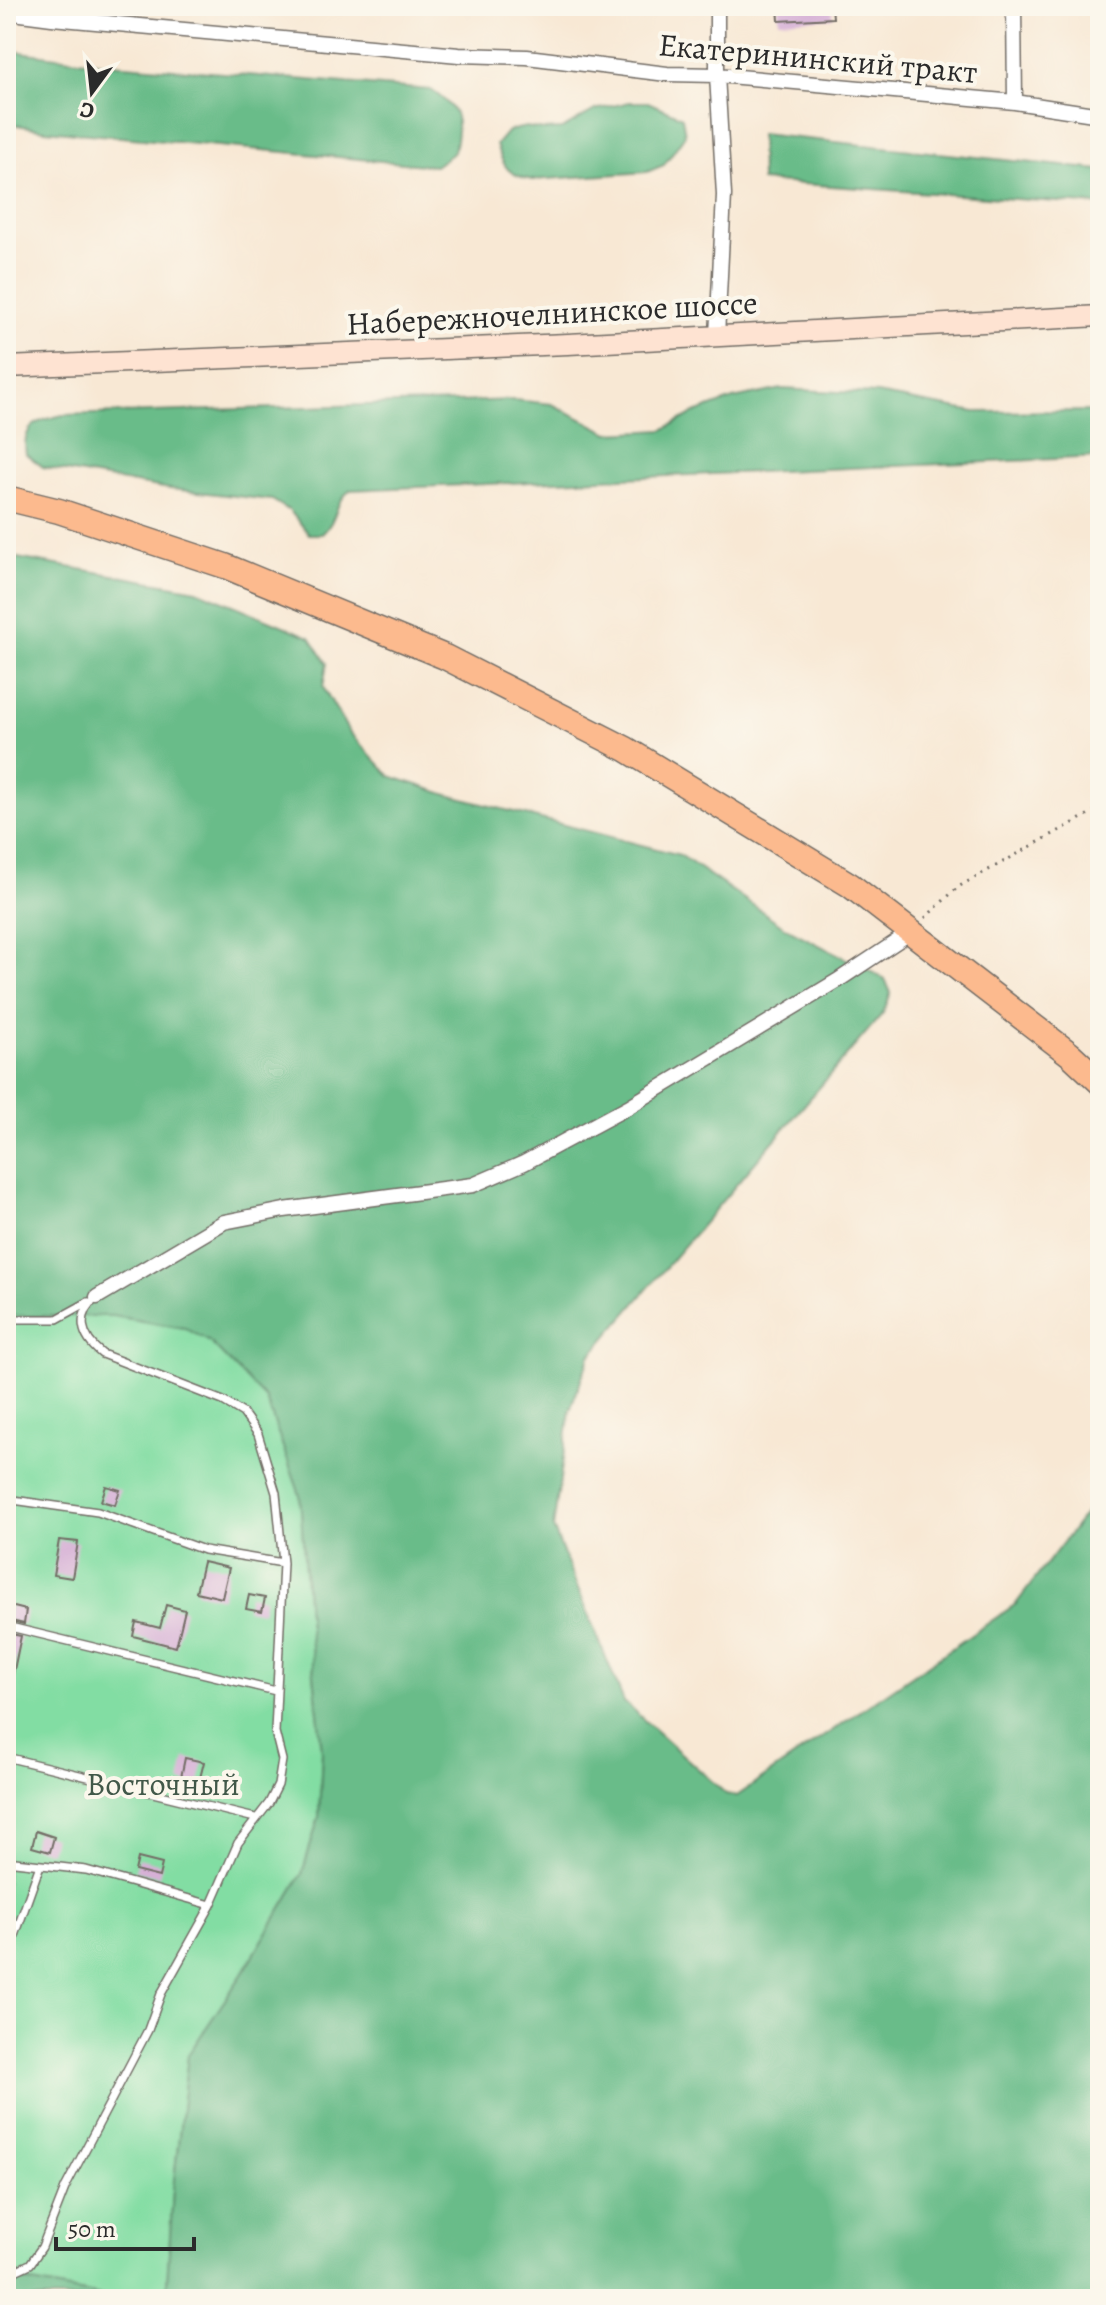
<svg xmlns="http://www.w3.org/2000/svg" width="1106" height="2305" viewBox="0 0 1106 2305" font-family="Alegreya,serif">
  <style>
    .green { fill: #82dda3; stroke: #568467; stroke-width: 2 }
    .forest { fill: #69bc89; stroke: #4a745a; stroke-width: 2 }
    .building { fill: #d6b0d6 }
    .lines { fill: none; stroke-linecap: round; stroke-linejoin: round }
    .service-casing { stroke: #736d66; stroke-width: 10 }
    .minor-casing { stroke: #736d66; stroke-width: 17 }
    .secondary-casing { stroke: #736d66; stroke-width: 23 }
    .primary-casing { stroke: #736d66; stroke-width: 27 }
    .path { stroke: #736d66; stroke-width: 3; stroke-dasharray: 2 6; stroke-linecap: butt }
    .service { stroke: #fff; stroke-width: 7 }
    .minor { stroke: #fff; stroke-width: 14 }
    .secondary { stroke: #fee3d2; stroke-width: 20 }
    .primary { stroke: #fcba8e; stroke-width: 24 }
    .labels { text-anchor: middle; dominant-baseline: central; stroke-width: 8; stroke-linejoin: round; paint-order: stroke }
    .street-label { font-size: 32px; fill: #2b2b2b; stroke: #fbf7ec }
    .park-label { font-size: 32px; fill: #415849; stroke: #fbf7ec }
  </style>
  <rect width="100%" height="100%" fill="#fbf7ec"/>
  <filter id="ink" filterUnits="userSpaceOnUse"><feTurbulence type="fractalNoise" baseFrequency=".0125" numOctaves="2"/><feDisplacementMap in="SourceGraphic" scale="16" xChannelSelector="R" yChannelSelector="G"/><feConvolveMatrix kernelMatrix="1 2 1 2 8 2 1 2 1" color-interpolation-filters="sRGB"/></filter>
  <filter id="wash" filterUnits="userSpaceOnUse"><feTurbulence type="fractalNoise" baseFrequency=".006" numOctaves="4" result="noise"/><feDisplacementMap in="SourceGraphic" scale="32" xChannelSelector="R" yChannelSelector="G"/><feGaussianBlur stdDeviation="1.8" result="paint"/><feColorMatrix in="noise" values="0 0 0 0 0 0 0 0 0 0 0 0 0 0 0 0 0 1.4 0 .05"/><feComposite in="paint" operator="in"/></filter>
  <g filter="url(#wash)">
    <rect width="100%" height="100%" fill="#f8e8d4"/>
    <path class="green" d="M6,1316H113L185,1328L210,1342L266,1399L300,1495L308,1617L322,1751L319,1817L302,1874L245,1970L188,2055L173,2190L166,2299H116L6,2278Z"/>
    <path class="forest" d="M6,50L100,63L431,90C460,110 460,118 454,152L435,166L45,130L6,123Z
      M630,102H648L682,117L685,135L664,165L647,172L532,180C508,175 504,168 496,145L508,131L526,127L544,130L562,129L595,110Z
      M760,134L1100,170V205L761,181Z
      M782,389L877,394L975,412L1100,411V457L350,490C333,505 338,519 322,534H309L290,511L272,500L170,489L43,467L26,454C21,425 39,420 63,415L514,400L552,404L609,433L663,430L692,414L733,399Z
      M6,556L197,590L310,637L327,663L323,687L349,732L390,776L448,795L680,855L786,928L885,979L891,993L883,1013L590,1356L570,1410L553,1528L624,1702L726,1794L737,1796L1016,1604L1090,1507L1100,1502V2299H166L173,2190L188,2055L245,1970L302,1874L319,1817L322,1751L308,1617L300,1495L266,1399L210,1342L185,1328L113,1316H6Z
      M6,2278L116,2299H6Z"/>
    <g id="blocks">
      <path class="building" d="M778,6H832L833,18L779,21Z
        M106,1486L120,1490L115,1505L101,1501Z
        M59,1540L78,1542L72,1578L53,1575Z
        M203,1562L229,1568L222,1598L196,1592Z
        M249,1595L265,1598L262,1612L246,1609Z
        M166,1605L185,1610L176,1647L133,1636L136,1622L160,1628Z
        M10,1606L26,1610L24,1624L7,1620Z
        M6,1633L21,1636L13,1675L6,1674Z
        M185,1758L204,1762L198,1786L180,1782Z
        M36,1831L54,1837L50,1852L32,1847Z
        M138,1858L162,1864L159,1877L135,1871Z"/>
    </g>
  </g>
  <g filter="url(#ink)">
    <use href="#blocks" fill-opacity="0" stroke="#736d66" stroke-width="2"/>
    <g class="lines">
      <g class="service-casing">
        <path id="service" d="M6,1319H57L88,1302
          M6,1499L98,1512L204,1550L283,1563
          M6,1626L276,1691
          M6,1757L255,1818
          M6,1861L86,1870L211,1905
          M6,1961L40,1865
          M6,2270L13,2272L30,2264L42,2247L65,2188L148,2030L161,1994L211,1905L238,1843L269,1803L278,1785L282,1760L275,1732L283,1563L276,1493L258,1434L243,1413L223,1401L102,1354C81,1337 75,1316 97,1297"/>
      </g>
      <g class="minor-casing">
        <path id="minor" d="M717,6V75L724,195L717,336
          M1014,6L1015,102
          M6,12L52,18L459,55L527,57L667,74L717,75L1015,102L1100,115
          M97,1297L224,1222L284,1210L473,1185L524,1163L628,1107L837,981L911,932"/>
      </g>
      <g class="secondary-casing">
        <path id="secondary" d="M6,367L568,344L1100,316"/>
      </g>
      <g class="primary-casing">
        <path id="primary" d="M6,498L59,511L225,566L445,657L626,749L850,885L1071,1055L1100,1082"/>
      </g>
      <path class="path" d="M925,918L958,887L1100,808"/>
      <use href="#service" class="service"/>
      <use href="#minor" class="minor"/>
      <use href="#secondary" class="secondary"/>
      <use href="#primary" class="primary"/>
    </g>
  </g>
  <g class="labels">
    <g class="street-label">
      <text transform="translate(818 58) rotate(5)">Екатерининский тракт</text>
      <text transform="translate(552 313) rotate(-3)">Набережночелнинское шоссе</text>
    </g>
    <g class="park-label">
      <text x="163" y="1784">Восточный</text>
    </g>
  </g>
  <rect width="1106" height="2305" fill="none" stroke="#fbf7ec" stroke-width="32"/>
  <g transform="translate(92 92) rotate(195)" stroke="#fbf7ec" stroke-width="6" paint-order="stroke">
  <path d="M0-6L14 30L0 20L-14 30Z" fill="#2b2b2b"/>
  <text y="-12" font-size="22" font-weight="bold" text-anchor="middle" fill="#2b2b2b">С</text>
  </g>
  <path d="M56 2237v12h138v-12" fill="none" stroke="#2b2b2b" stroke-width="4"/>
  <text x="68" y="2237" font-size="24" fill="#2b2b2b" stroke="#fbf7ec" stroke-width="6" paint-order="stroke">50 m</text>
</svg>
